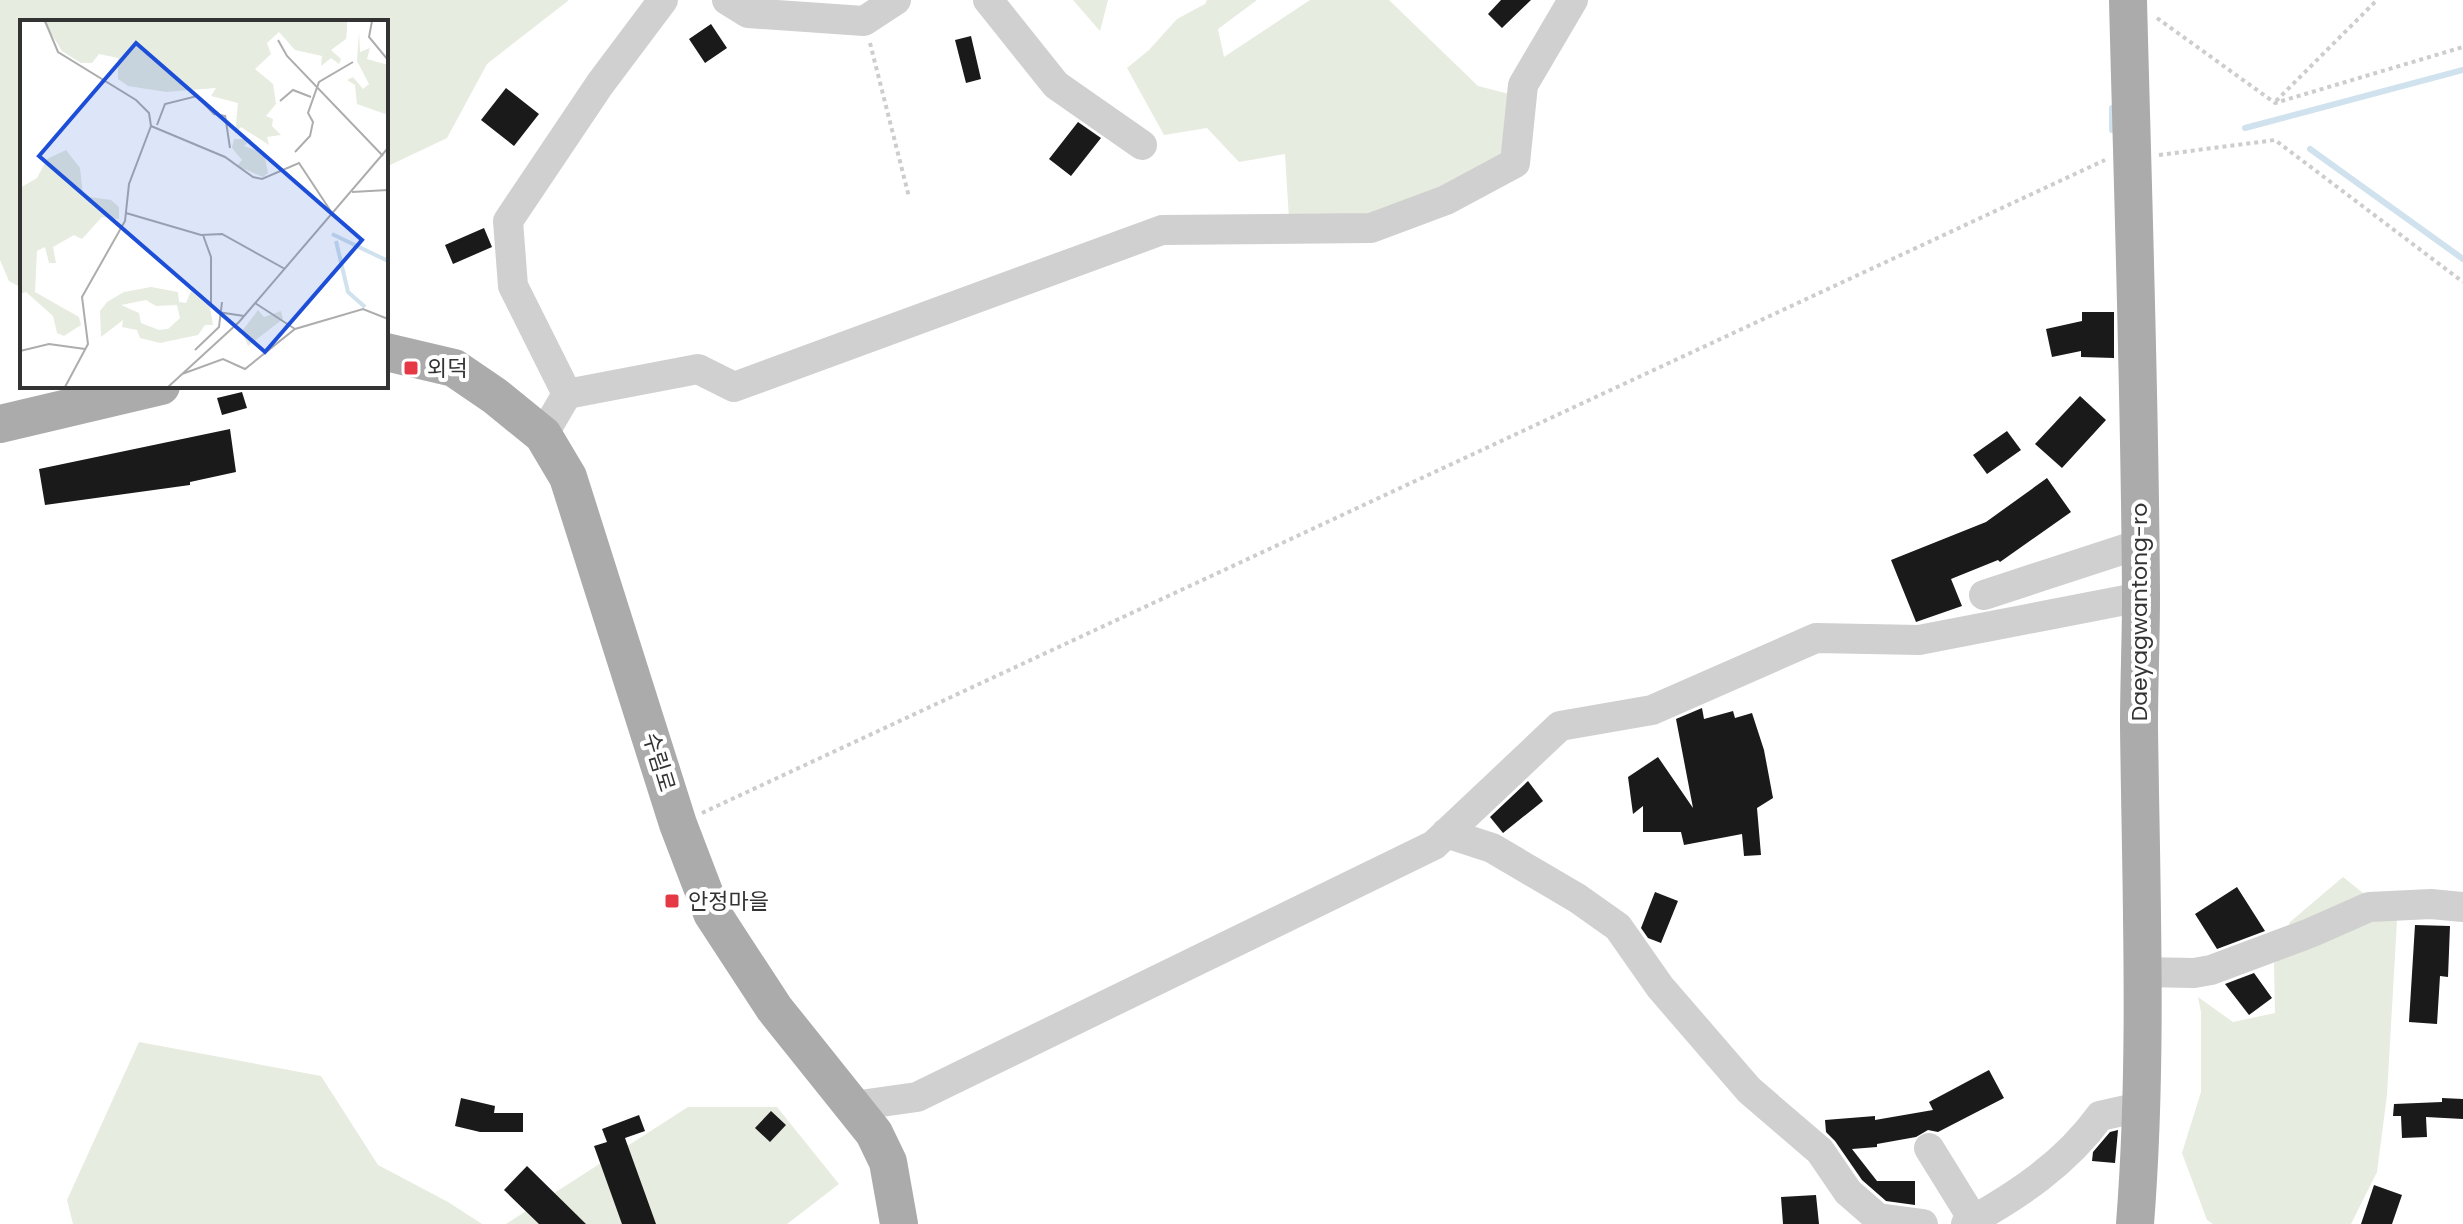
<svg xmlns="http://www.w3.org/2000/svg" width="2463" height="1224" viewBox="0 0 2463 1224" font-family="Poppins,'Noto Sans KR',sans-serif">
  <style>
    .green { fill: #e6ecdf }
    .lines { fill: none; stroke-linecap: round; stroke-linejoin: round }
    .stream { stroke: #cfe2ee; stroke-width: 6 }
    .building { fill: #1a1a1a }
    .path { stroke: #cdcdcd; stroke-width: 4; stroke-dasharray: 4 4; stroke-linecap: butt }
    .minor { stroke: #d0d0d0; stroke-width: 30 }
    .major { stroke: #ababab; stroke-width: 38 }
    .poi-dot { fill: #e63946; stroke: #fff; stroke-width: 3 }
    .labels { text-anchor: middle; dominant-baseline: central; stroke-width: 8; stroke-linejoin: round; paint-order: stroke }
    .poi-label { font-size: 22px; fill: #333; stroke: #fff; text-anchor: start }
    .street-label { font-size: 22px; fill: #333; stroke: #fff }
    .inset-river { fill: none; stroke: #cfe2ee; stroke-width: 4 }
    .inset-road { fill: none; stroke: #adadad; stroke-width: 2 }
    .view { fill: #1d4ed8; fill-opacity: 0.15; stroke: #1d4ed8; stroke-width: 4 }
    .inset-edge { fill: none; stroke: #333; stroke-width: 4 }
  </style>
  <rect width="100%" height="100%" fill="#fff"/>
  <path class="green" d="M0,0H569L487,64L447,138L386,167V22H22V288L9,281L0,260Z
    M1073,0H1108L1100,31Z
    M1207,0H1257L1218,29L1224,57L1310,0H1389L1478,86L1513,95L1506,146L1498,164L1376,217L1289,219L1285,154L1239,162L1207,128L1164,135L1127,68L1149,50L1177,19L1205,4Z
    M2343,877L2397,920L2387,1095L2377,1172L2351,1224H2213L2207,1220L2182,1153L2201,1092V1012L2198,997L2233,1022L2275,1013L2274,964L2290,922Z
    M139,1042L321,1076L378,1165L448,1202L482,1224H73L67,1200Z
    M688,1107H777L839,1184L787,1224H506Z"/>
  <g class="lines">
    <path class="stream" d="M2245,128L2463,70
      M2112,130V108
      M2310,149L2463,259"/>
  </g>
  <path class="building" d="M1501,0H1531L1502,28L1488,14Z
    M711,24L727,48L705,63L689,39Z
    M971,36L981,79L966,83L955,40Z
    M506,88L539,114L514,146L481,120Z
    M1078,122L1101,138L1071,176L1049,159Z
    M484,228L492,247L453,264L445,245Z
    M2082,312H2114V358L2081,357V351L2052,357L2046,329L2082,321Z
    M242,392L247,408L222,415L217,398Z
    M2080,396L2106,420L2062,468L2035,444Z
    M230,429L236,472L190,482V485L45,505L39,469Z
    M2007,431L2021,450L1987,474L1973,455Z
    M2047,478L2071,512L2000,562L1998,560L1951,579L1962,606L1916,622L1891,560L1986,522Z
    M1702,708L1704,719L1733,711L1735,718L1752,713L1764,750L1773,798L1757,808L1761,855L1744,856L1742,834L1684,845L1681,832H1643V806L1633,814L1628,777L1658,757L1693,808L1676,719Z
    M1528,781L1543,801L1503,833L1490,817Z
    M2237,887L2265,931L2217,949L2195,914Z
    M1655,892L1678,901L1661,943L1648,938L1641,928Z
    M2415,925L2450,926L2448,977L2440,976L2437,1024L2409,1022Z
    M2254,973L2272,998L2249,1015L2225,984Z
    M1989,1070L2004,1098L1938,1132L1928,1130L1916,1137L1877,1144V1147L1852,1149L1877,1181H1915V1205L1886,1201L1862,1180L1835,1141L1826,1132L1825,1120L1875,1116V1120L1933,1110L1929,1102Z
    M461,1098L495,1106L494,1113H523V1132H480L455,1126Z
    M2442,1098L2463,1099V1119L2426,1117L2427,1137L2402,1138L2401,1116H2393L2394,1104L2442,1102Z
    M771,1111L786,1125L770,1142L755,1128Z
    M639,1115L645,1131L625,1138L656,1224H622L594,1146L607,1142L602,1129Z
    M2118,1130L2115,1163L2092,1161L2093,1152L2110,1132Z
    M527,1166L586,1224H539L504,1190Z
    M2374,1185L2402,1195L2392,1224H2361Z
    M1816,1195L1819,1224H1783L1781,1197Z"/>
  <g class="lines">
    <path class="path" d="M2157,18L2275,103L2463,47
      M870,43L909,197
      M2276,101L2377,0
      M2159,155L2275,140L2463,282
      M702,813L2105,160"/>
    <path class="minor" d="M727,0L748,13L864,21L896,0
      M988,0L1056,85L1142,145
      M567,394L513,286L508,221L600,84L663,0
      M543,435L567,394L698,369L734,387L1162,230L1371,228L1446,200L1515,163L1523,85L1573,0
      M1984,595L2140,544
      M1446,833L1492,848L1577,898L1618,927L1660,987L1749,1090L1820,1151L1848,1192L1878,1218L1923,1224
      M2142,972L2194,973L2211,970L2310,933L2369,907L2431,904L2463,907
      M853,1106L917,1097L1434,845L1560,726L1652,710L1816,638L1919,640L2141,597
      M1929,1148L1976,1224
      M1966,1224C2018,1195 2065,1164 2100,1116L2140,1107"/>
    <path class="major" d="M2128,0C2133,199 2140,398 2141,597C2141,640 2139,683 2139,726C2141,891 2148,1059 2135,1224
      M386,352L454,368L495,396L543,435L568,477L678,824L712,913L774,1008L874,1133L888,1162L899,1224
      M0,424L161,386"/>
  </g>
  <g class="poi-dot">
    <rect x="403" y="360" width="16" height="16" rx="4"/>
    <rect x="664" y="893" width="16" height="16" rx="4"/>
  </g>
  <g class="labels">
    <g class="poi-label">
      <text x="427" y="368">외덕</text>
      <text x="688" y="901">안정마을</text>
    </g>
    <g class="street-label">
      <text transform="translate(2139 612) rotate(-90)">Daeyagwantong-ro</text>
      <text transform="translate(659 762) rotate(73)">수림로</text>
    </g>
  </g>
  <g transform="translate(20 20)">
    <rect width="368" height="368" fill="#fff"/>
    <path d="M23,1H327V9L326,19L311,30L321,39L319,44L311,38L301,46L302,36L275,30L259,12L247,23L251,34L235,49L253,64L256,84L246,96L253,99L252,106L261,115L247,117L249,125L221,107L215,114L218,83L191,76L196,68L146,72L108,66L98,59V38L79,34L72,43H61L42,31ZM339,12L340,32L350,28L347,39L368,45V95L337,84L335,65L327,60L333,57L343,69L349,64L337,41ZM214,119H232L224,126L244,133L248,153L243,157L217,146L222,140L212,128ZM46,130L60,148L63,176L91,180L99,187V199L82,197L62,219L54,215L33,227L36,243H29L25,227L17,231L15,272L59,297L61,305L44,316L37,313L33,296L6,272L0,274V168L17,158L27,139ZM131,267L158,272L159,282L166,283L171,271L190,287L193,305H185L178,315L140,323L120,318L117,310L102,307L103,300L81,317L80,291L87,282L104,272ZM126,280L136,286L157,285L160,298L148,309L139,310L121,303L119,293L101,285ZM238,290L244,297L261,291L263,299L228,326L222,311Z" fill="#e6ecdf" fill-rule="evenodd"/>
    <path class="inset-river" d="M312,214L368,241M316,221L328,272L345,287"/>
    <path class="inset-road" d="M25,1L38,32L116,80L129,93L131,106L109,164L105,201L62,277L68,324L45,367M352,1L349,17L368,40M258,20L267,36L363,136M260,81L273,70L291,77M205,95L210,128M137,105L145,84L177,76L194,94L205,96M131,106L205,137L233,157L242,159L279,143L312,193M275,132L290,116L293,102L288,93L299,62L333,42M332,172L368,170M106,193L181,215L202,214L265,249M183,215L191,237V285L198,292L224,296M235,283L275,309M175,330L199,307L202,282M0,331L29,324L65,329M162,354L203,339L225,349L275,309L343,289L368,299M148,367L219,302L368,128"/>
    <path class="view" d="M116,23L342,220L245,332L19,136Z"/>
    <rect width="368" height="368" class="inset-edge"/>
  </g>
</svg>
